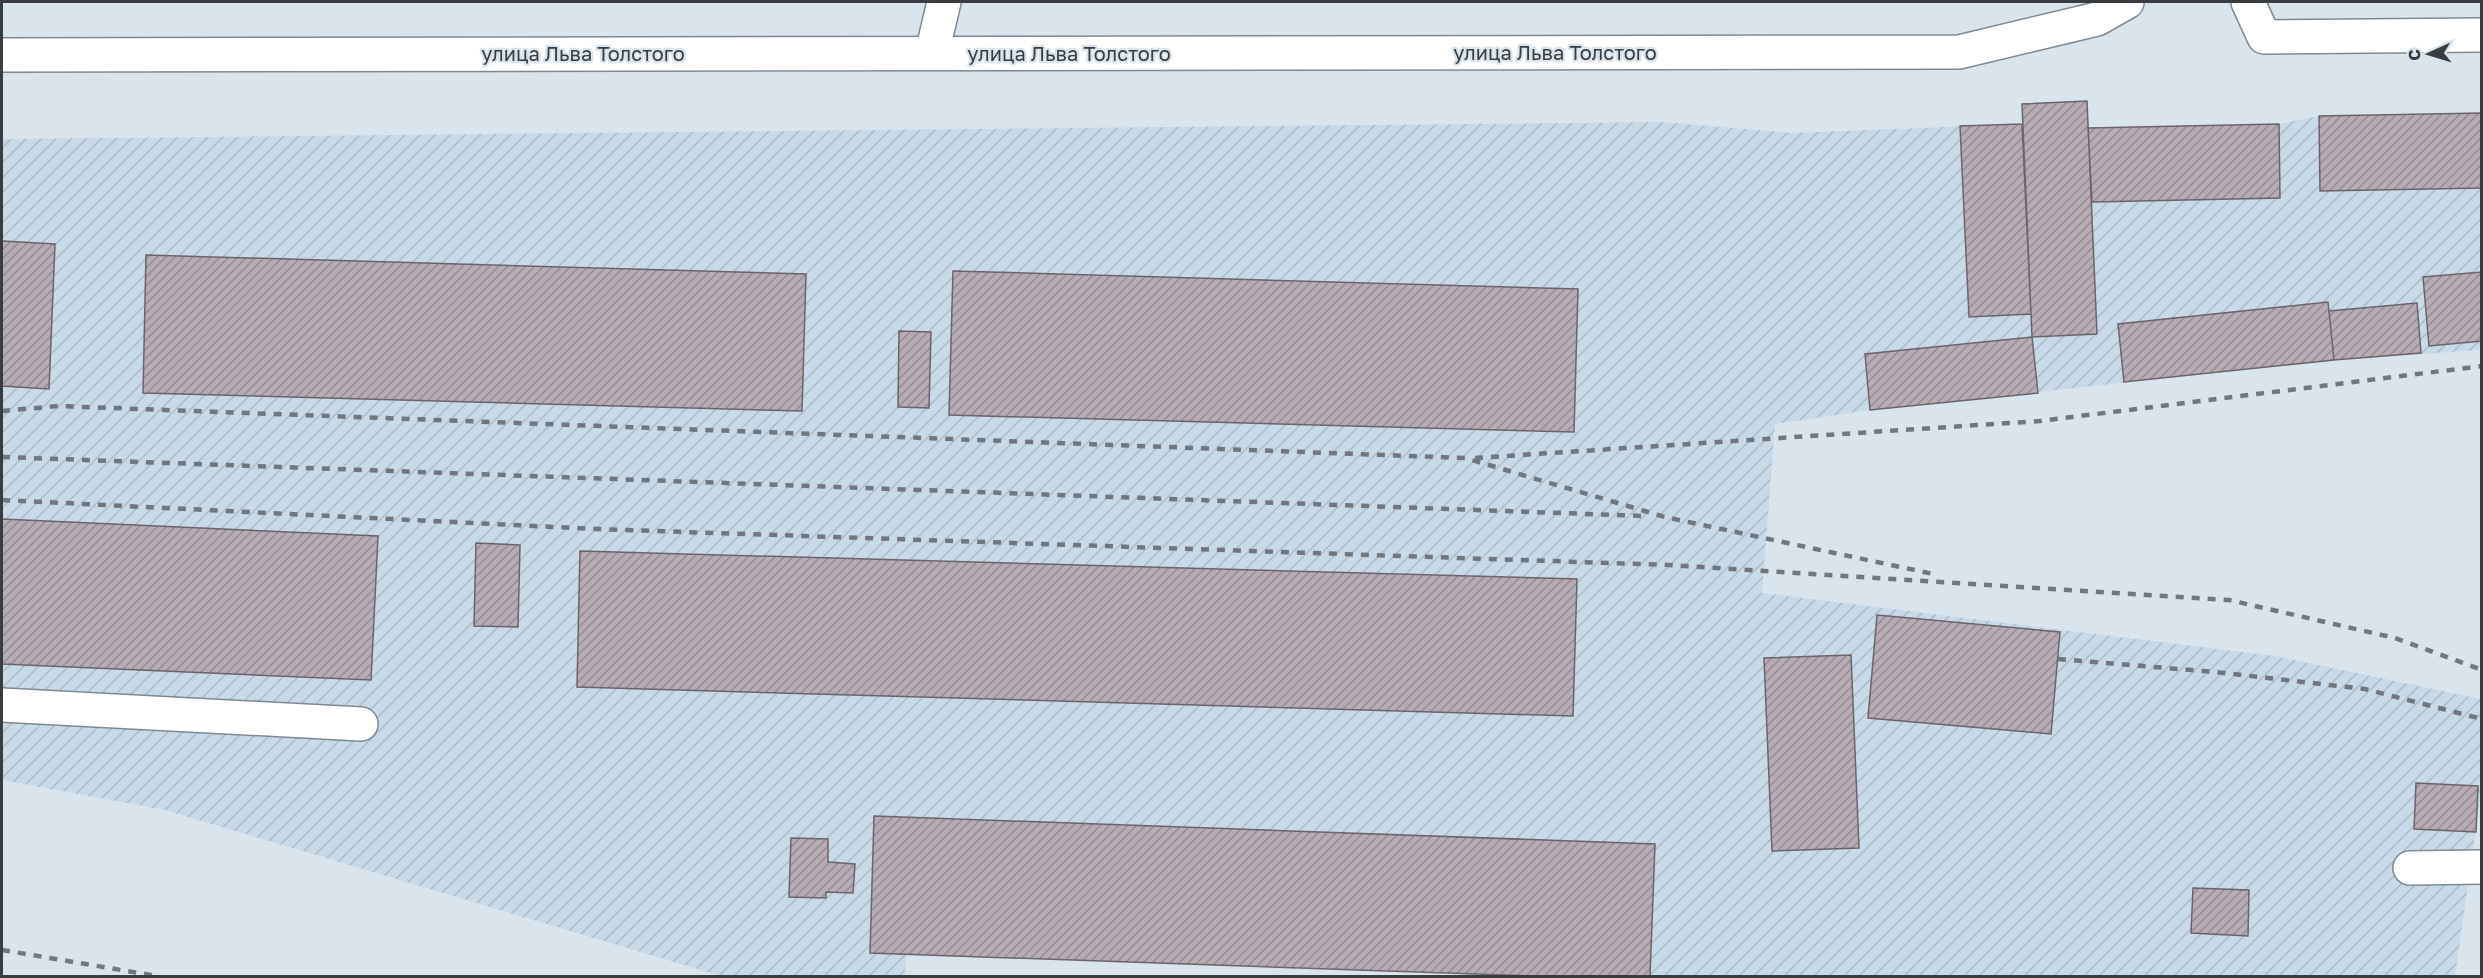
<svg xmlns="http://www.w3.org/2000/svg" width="2483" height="978" viewBox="0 0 2483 978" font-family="'Golos Text',sans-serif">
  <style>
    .industrial { fill: url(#industrial-furrows) }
    .building { fill: url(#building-hatch); stroke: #6d636a; stroke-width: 1.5 }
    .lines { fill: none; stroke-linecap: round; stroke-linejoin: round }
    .minor-casing { stroke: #808991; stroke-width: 36 }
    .minor { stroke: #fff; stroke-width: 33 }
    .rail { stroke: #71777d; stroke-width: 4.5; stroke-dasharray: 8 8; stroke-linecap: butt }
    .labels { text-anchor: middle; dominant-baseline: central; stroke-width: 4.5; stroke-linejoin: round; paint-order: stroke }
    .street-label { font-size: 20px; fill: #393d41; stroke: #dae4ed }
  </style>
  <defs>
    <pattern id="industrial-furrows" width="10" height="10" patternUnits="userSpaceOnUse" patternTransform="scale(1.5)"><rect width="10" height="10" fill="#c8d9e7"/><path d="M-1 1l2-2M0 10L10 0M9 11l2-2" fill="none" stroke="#adbbc7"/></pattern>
    <pattern id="building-hatch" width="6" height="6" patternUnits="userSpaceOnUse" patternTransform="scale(1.5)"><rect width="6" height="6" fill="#b7acb4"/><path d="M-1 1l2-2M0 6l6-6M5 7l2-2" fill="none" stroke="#968d94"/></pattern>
  </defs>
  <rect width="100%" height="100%" fill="#dae4ed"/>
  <path class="industrial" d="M2087,101L2089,128L2279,124L2319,116L2481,113V350L2334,360L1870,410L1775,424L1762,593L2275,656L2481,699V793L2455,976H1533L906,954L905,976H721L165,810L2,780V139L1662,122L1793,133L2022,124V104Z"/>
  <path class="building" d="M2087,101L2097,334L2032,337L2022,104Z
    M2482,113V188L2320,191L2319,116Z
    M2022,124L2031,314L1969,317L1960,126Z
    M2279,124L2280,198L2092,202L2088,128Z
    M2,241L55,244L49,389L2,386Z
    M146,255L806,274L802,411L143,393Z
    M953,271L1578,289L1574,432L949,415Z
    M2482,272V341L2429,346L2423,277Z
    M2328,302L2334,360L2124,382L2118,324Z
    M2417,303L2421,353L2334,360L2329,311Z
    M899,331L931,332L929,408L898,407Z
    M2032,337L2038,393L1870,410L1865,354Z
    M2,519L378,536L371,680L2,664Z
    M476,543L520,545L518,627L474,626Z
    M580,551L1577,579L1573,716L577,687Z
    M1877,615L2060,632L2051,734L1868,718Z
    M1851,655L1859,848L1772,851L1764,658Z
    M2416,783L2478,786L2476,832L2414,829Z
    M874,816L1655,844L1650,976H1533L870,953Z
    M791,838L828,839V862L855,864L853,893L826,892V898L789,897Z
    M2193,888L2249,890L2248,936L2191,933Z"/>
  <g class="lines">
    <g class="minor-casing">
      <path id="minor" d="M2248,2L2264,37L2482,35
        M932,53L944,2
        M2,55L1959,52L2097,19L2127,2
        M2,705L361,724
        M2410,868L2482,867"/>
    </g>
    <use href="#minor" class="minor"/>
    <path class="rail" d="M2,411L58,406L1465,458L1665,517L1938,575
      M2,457L1644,516
      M1475,458L2040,421L2482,366
      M2,500L596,529L1669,565L2229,600L2395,638L2482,670
      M2058,659L2215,672L2365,689L2482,719
      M2,950L157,976"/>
  </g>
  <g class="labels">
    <g class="street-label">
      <text x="1555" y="52">улица Льва Толстого</text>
      <text x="583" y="53">улица Льва Толстого</text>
      <text x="1069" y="53">улица Льва Толстого</text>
    </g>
  </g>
  <rect width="2483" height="978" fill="none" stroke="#393d41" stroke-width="6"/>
  <g transform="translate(2429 54) rotate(266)" stroke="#dae4ed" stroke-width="4.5" paint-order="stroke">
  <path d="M0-4.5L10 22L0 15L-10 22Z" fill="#393d41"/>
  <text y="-9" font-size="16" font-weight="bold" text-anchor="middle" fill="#393d41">С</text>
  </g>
</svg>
